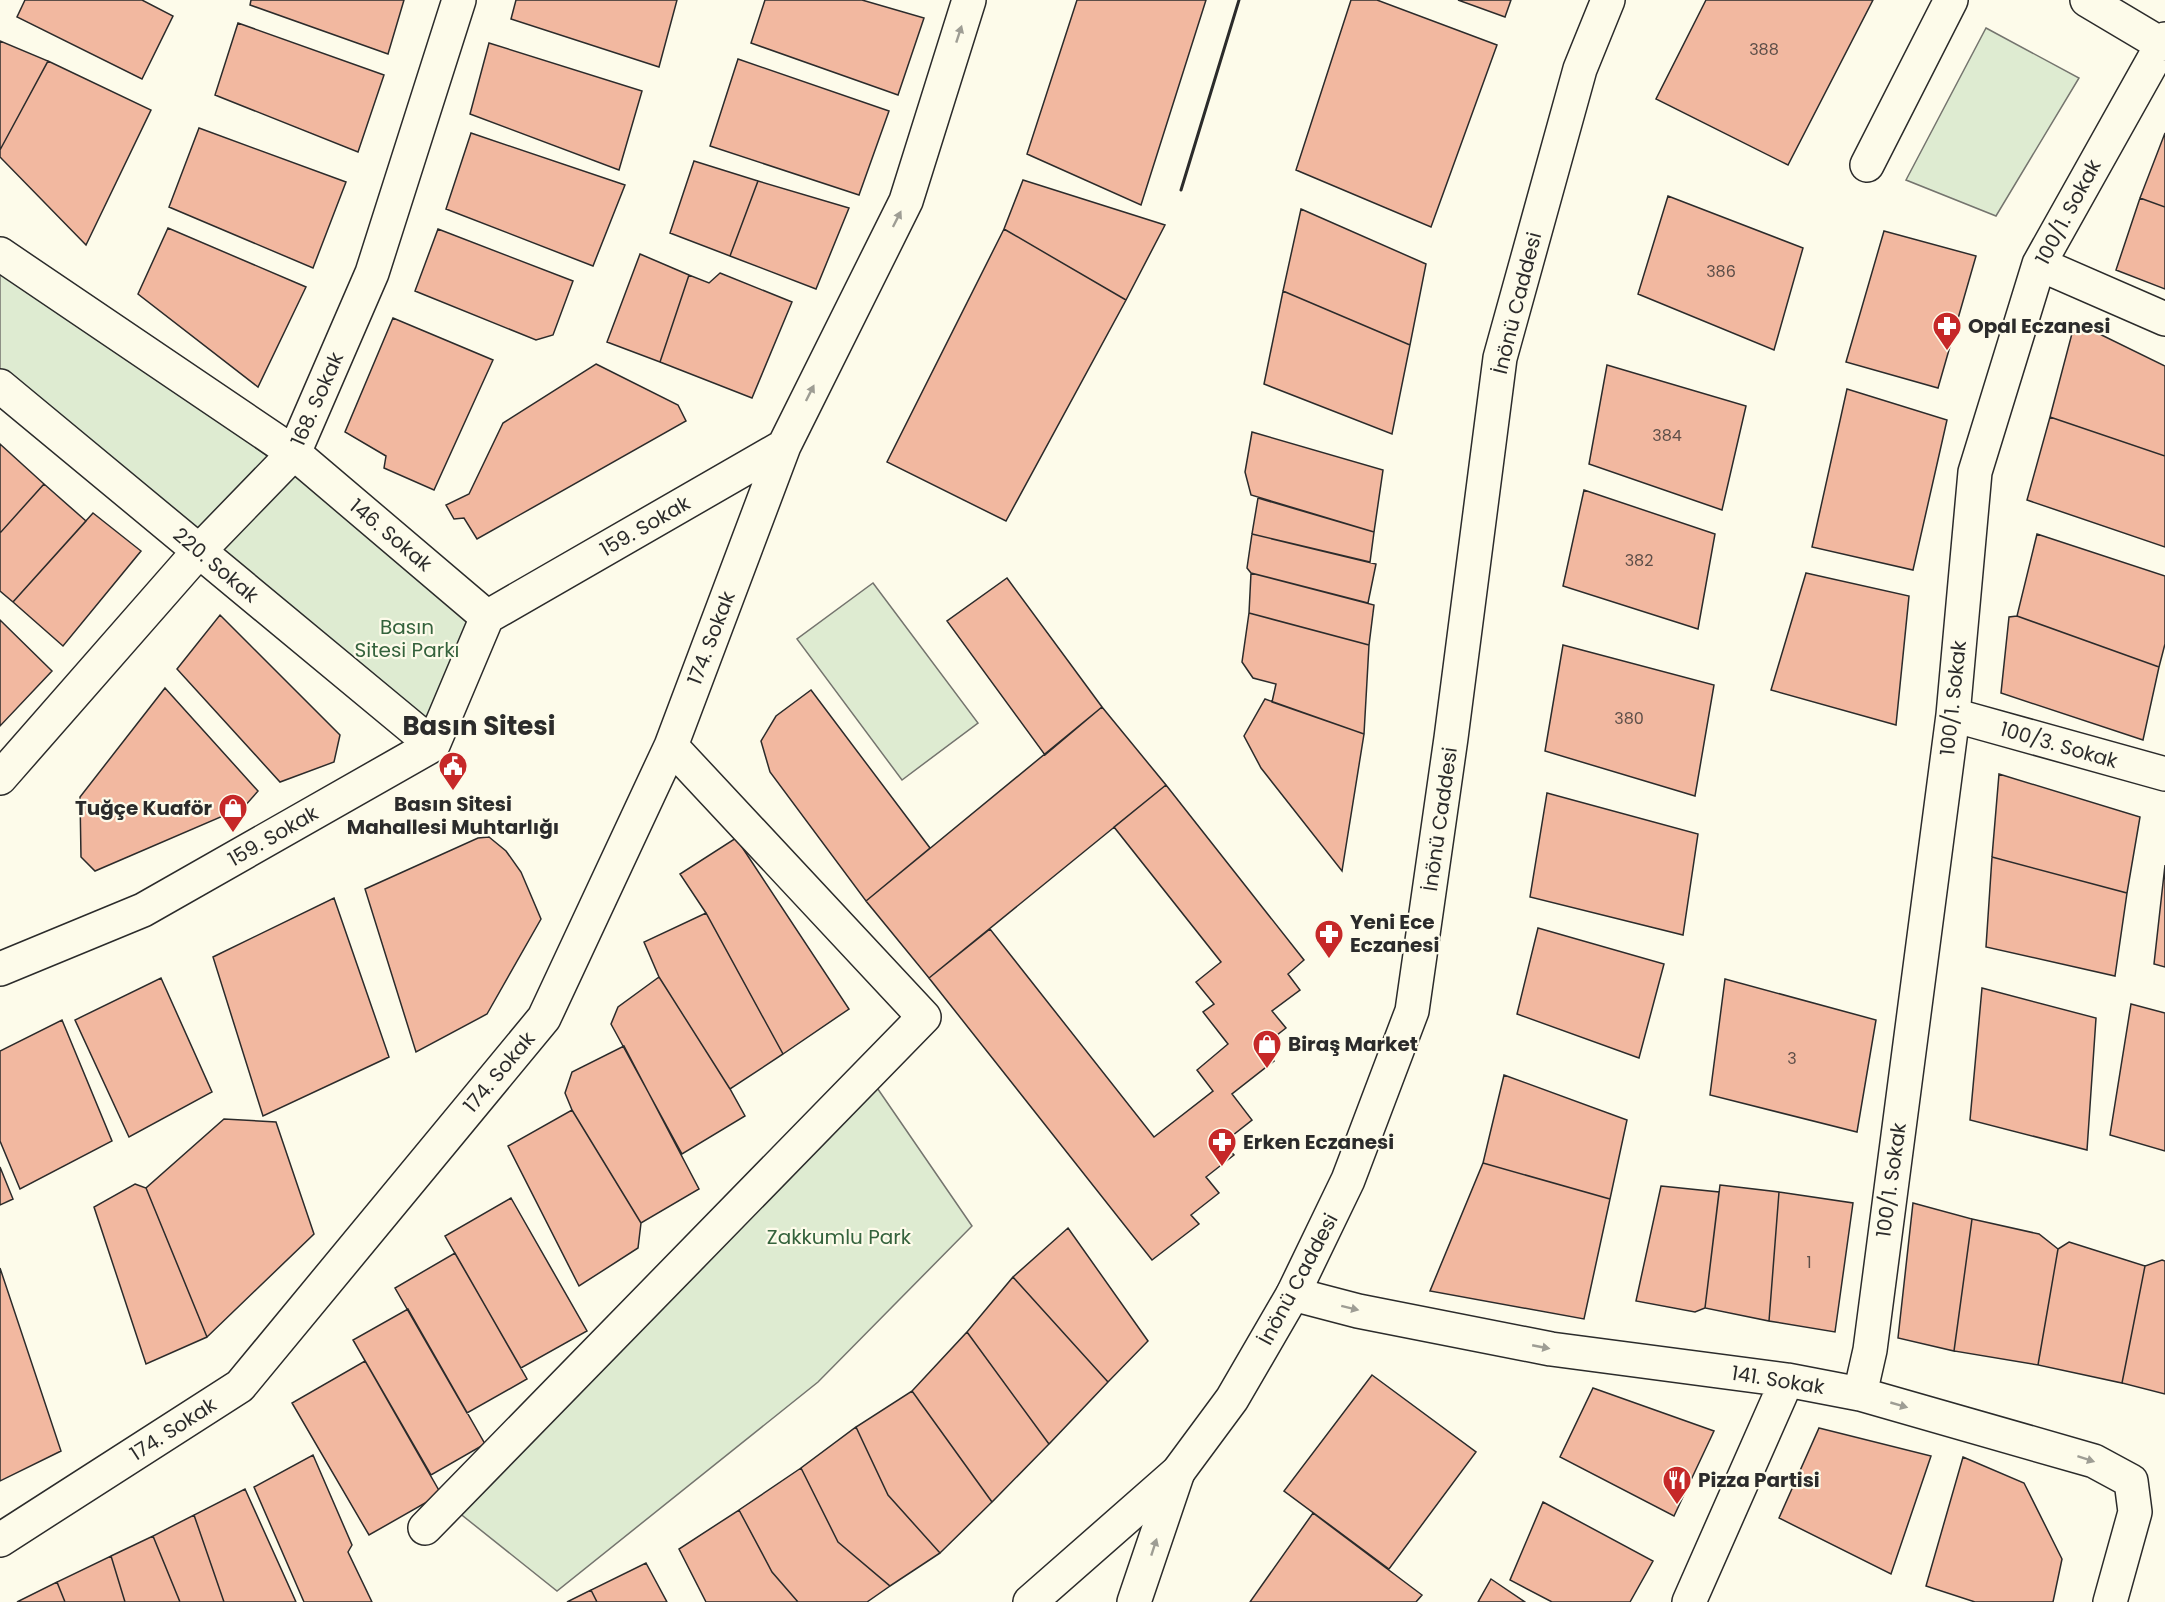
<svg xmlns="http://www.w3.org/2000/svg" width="2165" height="1602" viewBox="0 0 2165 1602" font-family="Poppins,sans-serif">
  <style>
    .green { fill: #deebd1; stroke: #74746e; stroke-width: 1.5 }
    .building { fill: #f2b8a0; stroke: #2b2b2b; stroke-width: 1.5 }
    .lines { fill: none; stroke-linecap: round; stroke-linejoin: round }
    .minor-casing { stroke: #2b2b2b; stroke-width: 36 }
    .major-casing { stroke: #2b2b2b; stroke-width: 36 }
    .minor { stroke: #fdfbea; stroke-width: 33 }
    .major { stroke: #fdfbea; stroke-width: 33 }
    .wall { stroke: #2b2b2b; stroke-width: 3 }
    .oneway { fill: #9e9d94 }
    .labels { text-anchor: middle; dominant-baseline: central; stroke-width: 4.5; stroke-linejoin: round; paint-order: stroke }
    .number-label { font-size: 16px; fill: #5d4e48 }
    .street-label { font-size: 20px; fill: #2b2b2b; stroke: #fdfbea }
    .poi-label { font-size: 20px; font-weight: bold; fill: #2b2b2b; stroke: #fdfbea; text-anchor: start }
    .park-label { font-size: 20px; fill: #34623c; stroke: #fdfbea }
    .district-label { font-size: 26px; font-weight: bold; fill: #2b2b2b; stroke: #fdfbea }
  </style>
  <rect width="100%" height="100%" fill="#fdfbea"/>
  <path class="green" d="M1986,28L2079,78L1996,216L1906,180Z
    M0,260L487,617L433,745L0,386Z
    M873,583L978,723L902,780L797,639Z
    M871,1079L972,1226L818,1382L557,1591L453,1508Z"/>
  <path class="building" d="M25,0H142L173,16L142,79L17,17Z
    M251,0H404L388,54L250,5Z
    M516,0H677L659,67L511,19Z
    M765,0H862L924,18L898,95L751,43Z
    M1077,0H1206L1141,205L1027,154Z
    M1351,0H1377L1497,45L1431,227L1296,170Z
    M1458,0H1511L1505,17Z
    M1706,0H1873L1788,165L1656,99Z
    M238,23L384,75L358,152L215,95Z
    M0,41L48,61L0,150Z
    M489,43L642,91L619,170L470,114Z
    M738,59L889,111L859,195L710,146Z
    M48,61L151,110L86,245L0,157V150Z
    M199,128L346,182L313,268L169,207Z
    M471,133L625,185L593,266L446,209Z
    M2165,133V207L2140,198Z
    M694,161L758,181L730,256L670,233Z
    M1023,180L1165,225L1126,300L1004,229Z
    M758,181L849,208L816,289L730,256Z
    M1668,196L1803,248L1774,350L1638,294Z
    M2140,198L2165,207V289L2116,270Z
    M1301,209L1426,264L1410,345L1283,291Z
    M168,228L306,287L258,387L138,294Z
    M438,229L573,281L553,335L536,340L415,291Z
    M1004,229L1126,300L1006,521L887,462Z
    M1884,231L1976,256L1938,388L1846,362Z
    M640,254L689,275L660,362L607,342Z
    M720,273L792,302L752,398L660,362L689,275L709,283Z
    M1283,291L1410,345L1392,434L1264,384Z
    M393,318L493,360L434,490L384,468L386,456L345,432Z
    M2075,322L2165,366V456L2050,417Z
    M596,364L678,405L686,421L477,539L464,518L454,519L446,505L469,494L503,423Z
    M1607,365L1746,406L1722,510L1589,464Z
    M1847,389L1947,420L1913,570L1812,547Z
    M2050,417L2165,456V547L2027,500Z
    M1252,432L1383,470L1374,532L1251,495L1245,472Z
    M0,444L44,484L0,533Z
    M44,484L86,521L13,602L0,591V533Z
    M1584,490L1715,534L1698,629L1563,586Z
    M1258,498L1374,532L1370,562L1252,534Z
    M93,513L141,551L63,646L13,602Z
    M1252,534L1376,564L1368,603L1251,573L1247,568Z
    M2037,534L2165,576V644L2159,667L2017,616Z
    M1251,573L1374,605L1369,645L1249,613Z
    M1806,573L1909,596L1896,725L1771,690Z
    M1007,578L1102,707L1045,755L947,621Z
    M1249,613L1369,645L1364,734L1272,702L1276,684L1253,678L1242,662Z
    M220,615L340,735L334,762L280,782L177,669Z
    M2017,616L2159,667L2143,740L2001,693L2009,617Z
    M0,620L52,671L0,726Z
    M1563,645L1714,685L1695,796L1545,751Z
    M165,688L258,791L244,807L95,871L81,857L80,797Z
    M811,690L930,848L866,901L770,772L761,741L776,716Z
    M1265,699L1364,734L1342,871L1261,768L1244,736Z
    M1102,707L1166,785L929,978L866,901Z
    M1999,774L2140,817L2127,893L1992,857Z
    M1166,785L1304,960L1288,974L1300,990L1272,1011L1286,1028L1263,1046L1274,1061L1232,1094L1252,1120L1223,1143L1234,1155L1206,1177L1219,1193L1191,1215L1199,1224L1152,1260L929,978L990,929L1154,1137L1213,1091L1197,1070L1228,1044L1203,1012L1214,1004L1196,982L1221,962L1114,827Z
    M1547,793L1698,834L1683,935L1530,897Z
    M489,837L506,851L521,872L541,919L487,1014L416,1052L365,889L478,838Z
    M736,838L849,1009L783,1054L706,913L680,874Z
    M1992,857L2127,893L2115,976L1986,947Z
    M2165,865V967L2154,964Z
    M334,898L389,1057L263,1116L213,957Z
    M706,913L783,1054L730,1089L659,977L644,942Z
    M1538,928L1664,964L1639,1058L1517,1014Z
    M659,977L730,1089L745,1116L682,1154L611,1024L618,1007Z
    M161,978L212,1092L129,1137L75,1020Z
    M1725,979L1876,1020L1857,1132L1710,1095Z
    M1982,988L2096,1018L2087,1150L1970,1120Z
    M2131,1004L2165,1013V1151L2110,1135Z
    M62,1020L112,1141L20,1189L0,1141V1051Z
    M624,1046L699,1189L641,1223L572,1110L565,1093L572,1072Z
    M1504,1075L1627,1120L1610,1199L1483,1163Z
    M572,1110L641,1223L638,1248L579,1286L508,1146Z
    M224,1119L276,1122L314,1234L207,1337L146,1188Z
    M1483,1163L1610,1199L1584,1319L1430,1291Z
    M0,1167L13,1199L0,1205Z
    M135,1184L146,1188L207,1337L146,1364L94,1207Z
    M1720,1185L1779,1192L1769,1321L1705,1308Z
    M1661,1186L1719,1192L1705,1308L1695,1312L1636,1301Z
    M1779,1192L1853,1203L1835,1332L1769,1321Z
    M511,1198L587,1331L521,1368L445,1236Z
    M1913,1203L1972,1219L1954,1351L1898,1338Z
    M1972,1219L2039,1234L2058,1249L2038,1365L1954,1351Z
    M1068,1228L1148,1341L1108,1382L1013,1277Z
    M2069,1242L2145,1266L2122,1383L2038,1365L2058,1249Z
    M455,1253L527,1379L467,1413L395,1288Z
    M2162,1260L2165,1261V1394L2122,1383L2145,1266Z
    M0,1268L61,1451L0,1481Z
    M1013,1277L1108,1382L1049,1444L967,1332Z
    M408,1309L485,1444L431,1475L353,1340Z
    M967,1332L1049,1444L992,1502L912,1391Z
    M365,1361L441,1494L369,1535L292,1403Z
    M1372,1375L1476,1452L1389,1569L1284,1491Z
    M1593,1388L1714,1431L1674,1516L1560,1457Z
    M912,1391L992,1502L940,1553L888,1495L856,1427Z
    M856,1427L888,1495L940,1553L890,1586L838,1542L801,1468Z
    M1819,1428L1931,1456L1891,1574L1779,1518Z
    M313,1455L352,1545L348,1552L372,1602H304L254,1487Z
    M1963,1457L2024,1483L2062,1559L2053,1602H1975L1926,1586Z
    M801,1468L838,1542L890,1586L867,1602H798L772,1572L739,1510Z
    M245,1489L296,1602H224L194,1515Z
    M1543,1502L1653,1561L1630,1602H1552L1510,1580Z
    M739,1510L772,1572L798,1602H706L679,1549Z
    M1313,1513L1422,1595L1416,1602H1250Z
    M194,1515L224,1602H180L153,1536Z
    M153,1536L180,1602H125L111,1556Z
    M111,1556L125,1602H65L57,1582Z
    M646,1563L667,1602H597L591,1590Z
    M1491,1579L1525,1602H1478Z
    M57,1582L65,1602H17Z
    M591,1590L597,1602H567Z"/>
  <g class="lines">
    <g class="minor-casing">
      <path id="minor" d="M2087,0L2161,44
        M1867,165L1951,0
        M0,254L294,453L487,617
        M2039,264L2165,319
        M0,386L433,745
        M1953,715L2165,774
        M0,778L199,551L294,453L372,273L459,0
        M0,969L143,910L433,745L487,617L784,446
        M1293,1294L1358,1311L1551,1349L1787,1380L1860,1394L2094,1461L2131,1481L2135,1512L2110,1602
        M1860,1394L1870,1350L1953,715L1975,472L2039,264L2165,39
        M425,1528L924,1017L671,746
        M0,1540L240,1386L544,1018L671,746L784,446L906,201L969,0
        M1134,1602L1178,1472
        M1689,1602L1787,1380"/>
    </g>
    <g class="major-casing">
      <path id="major" d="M1030,1602L1178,1472L1232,1399L1293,1294L1348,1180L1412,1011L1451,738L1500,358L1580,69L1608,0"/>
    </g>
    <use href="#minor" class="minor"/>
    <use href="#major" class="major"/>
    <path class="wall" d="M1181,190L1239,0"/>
  </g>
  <defs><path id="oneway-solid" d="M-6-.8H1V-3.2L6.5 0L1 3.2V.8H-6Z" transform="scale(1.5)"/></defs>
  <g class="oneway">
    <use href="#oneway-solid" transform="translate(959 34) rotate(-72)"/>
    <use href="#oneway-solid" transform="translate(897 219) rotate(-63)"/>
    <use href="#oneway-solid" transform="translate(810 393) rotate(-63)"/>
    <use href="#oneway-solid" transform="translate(1350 1308) rotate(14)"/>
    <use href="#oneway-solid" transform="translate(1541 1347) rotate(11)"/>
    <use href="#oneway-solid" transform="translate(1899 1405) rotate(16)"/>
    <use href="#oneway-solid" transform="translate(2086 1459) rotate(18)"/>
    <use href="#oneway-solid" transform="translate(1154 1547) rotate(-72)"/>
  </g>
  <defs>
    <g id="pharmacy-pin" transform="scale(1.5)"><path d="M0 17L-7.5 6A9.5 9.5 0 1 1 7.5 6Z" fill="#c62828" stroke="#fdfbea"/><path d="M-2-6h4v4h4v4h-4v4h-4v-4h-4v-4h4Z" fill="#fff"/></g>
    <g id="civic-pin" transform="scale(1.5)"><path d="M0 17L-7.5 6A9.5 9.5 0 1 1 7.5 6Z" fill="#c62828" stroke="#fdfbea"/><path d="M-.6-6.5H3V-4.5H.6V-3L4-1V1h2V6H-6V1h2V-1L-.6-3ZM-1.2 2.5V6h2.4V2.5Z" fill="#fff"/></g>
    <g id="shop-pin" transform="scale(1.5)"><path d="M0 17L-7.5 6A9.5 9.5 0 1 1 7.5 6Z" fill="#c62828" stroke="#fdfbea"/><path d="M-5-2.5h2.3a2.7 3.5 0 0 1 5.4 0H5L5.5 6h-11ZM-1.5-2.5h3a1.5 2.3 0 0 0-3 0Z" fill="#fff"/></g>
    <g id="restaurant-pin" transform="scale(1.5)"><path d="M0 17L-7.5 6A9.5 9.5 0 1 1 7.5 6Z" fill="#c62828" stroke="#fdfbea"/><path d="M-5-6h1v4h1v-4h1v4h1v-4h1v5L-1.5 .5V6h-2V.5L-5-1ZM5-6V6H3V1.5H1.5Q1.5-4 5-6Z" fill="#fff"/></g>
  </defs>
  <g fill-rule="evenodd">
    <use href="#pharmacy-pin" x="1947" y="326"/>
    <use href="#civic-pin" x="453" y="766"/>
    <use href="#shop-pin" x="233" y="808"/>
    <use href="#pharmacy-pin" x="1329" y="934"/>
    <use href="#shop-pin" x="1267" y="1044"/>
    <use href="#pharmacy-pin" x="1222" y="1142"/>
    <use href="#restaurant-pin" x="1677" y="1480"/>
  </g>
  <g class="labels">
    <g class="number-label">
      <text x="1764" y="49">388</text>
      <text x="1721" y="271">386</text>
      <text x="1667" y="435">384</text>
      <text x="1639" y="560">382</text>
      <text x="1629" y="718">380</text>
      <text x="1792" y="1058">3</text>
      <text x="1809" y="1262">1</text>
    </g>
    <g class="street-label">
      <text transform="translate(2068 212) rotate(-62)">100/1. Sokak</text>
      <text transform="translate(1517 303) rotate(-76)">İnönü Caddesi</text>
      <text transform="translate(317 399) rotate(-66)">168. Sokak</text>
      <text transform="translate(645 526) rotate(-30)">159. Sokak</text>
      <text transform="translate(391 535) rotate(40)">146. Sokak</text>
      <text transform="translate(216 565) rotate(40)">220. Sokak</text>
      <text transform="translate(711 638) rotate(-69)">174. Sokak</text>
      <text transform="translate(1953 698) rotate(-84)">100/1. Sokak</text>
      <text transform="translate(2059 745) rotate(16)">100/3. Sokak</text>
      <text transform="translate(1440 819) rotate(-82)">İnönü Caddesi</text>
      <text transform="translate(273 836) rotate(-30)">159. Sokak</text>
      <text transform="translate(499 1072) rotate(-50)">174. Sokak</text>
      <text transform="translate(1891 1180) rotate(-82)">100/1. Sokak</text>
      <text transform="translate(1298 1279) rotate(-62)">İnönü Caddesi</text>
      <text transform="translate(1778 1380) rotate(9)">141. Sokak</text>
      <text transform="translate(173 1429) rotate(-33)">174. Sokak</text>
    </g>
    <g class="poi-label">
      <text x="1968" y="326">Opal Eczanesi</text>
      <text x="453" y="804" text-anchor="middle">Basın Sitesi<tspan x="453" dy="23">Mahallesi Muhtarlığı</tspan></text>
      <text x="212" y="808" text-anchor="end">Tuğçe Kuaför</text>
      <text x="1350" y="922">Yeni Ece<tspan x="1350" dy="23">Eczanesi</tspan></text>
      <text x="1288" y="1044">Biraş Market</text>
      <text x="1243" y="1142">Erken Eczanesi</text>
      <text x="1698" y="1480">Pizza Partisi</text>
    </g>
    <g class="park-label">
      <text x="407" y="627">Basın<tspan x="407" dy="23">Sitesi Parkı</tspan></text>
      <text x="839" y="1237">Zakkumlu Park</text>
    </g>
    <g class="district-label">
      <text x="479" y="726">Basın Sitesi</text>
    </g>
  </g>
</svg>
